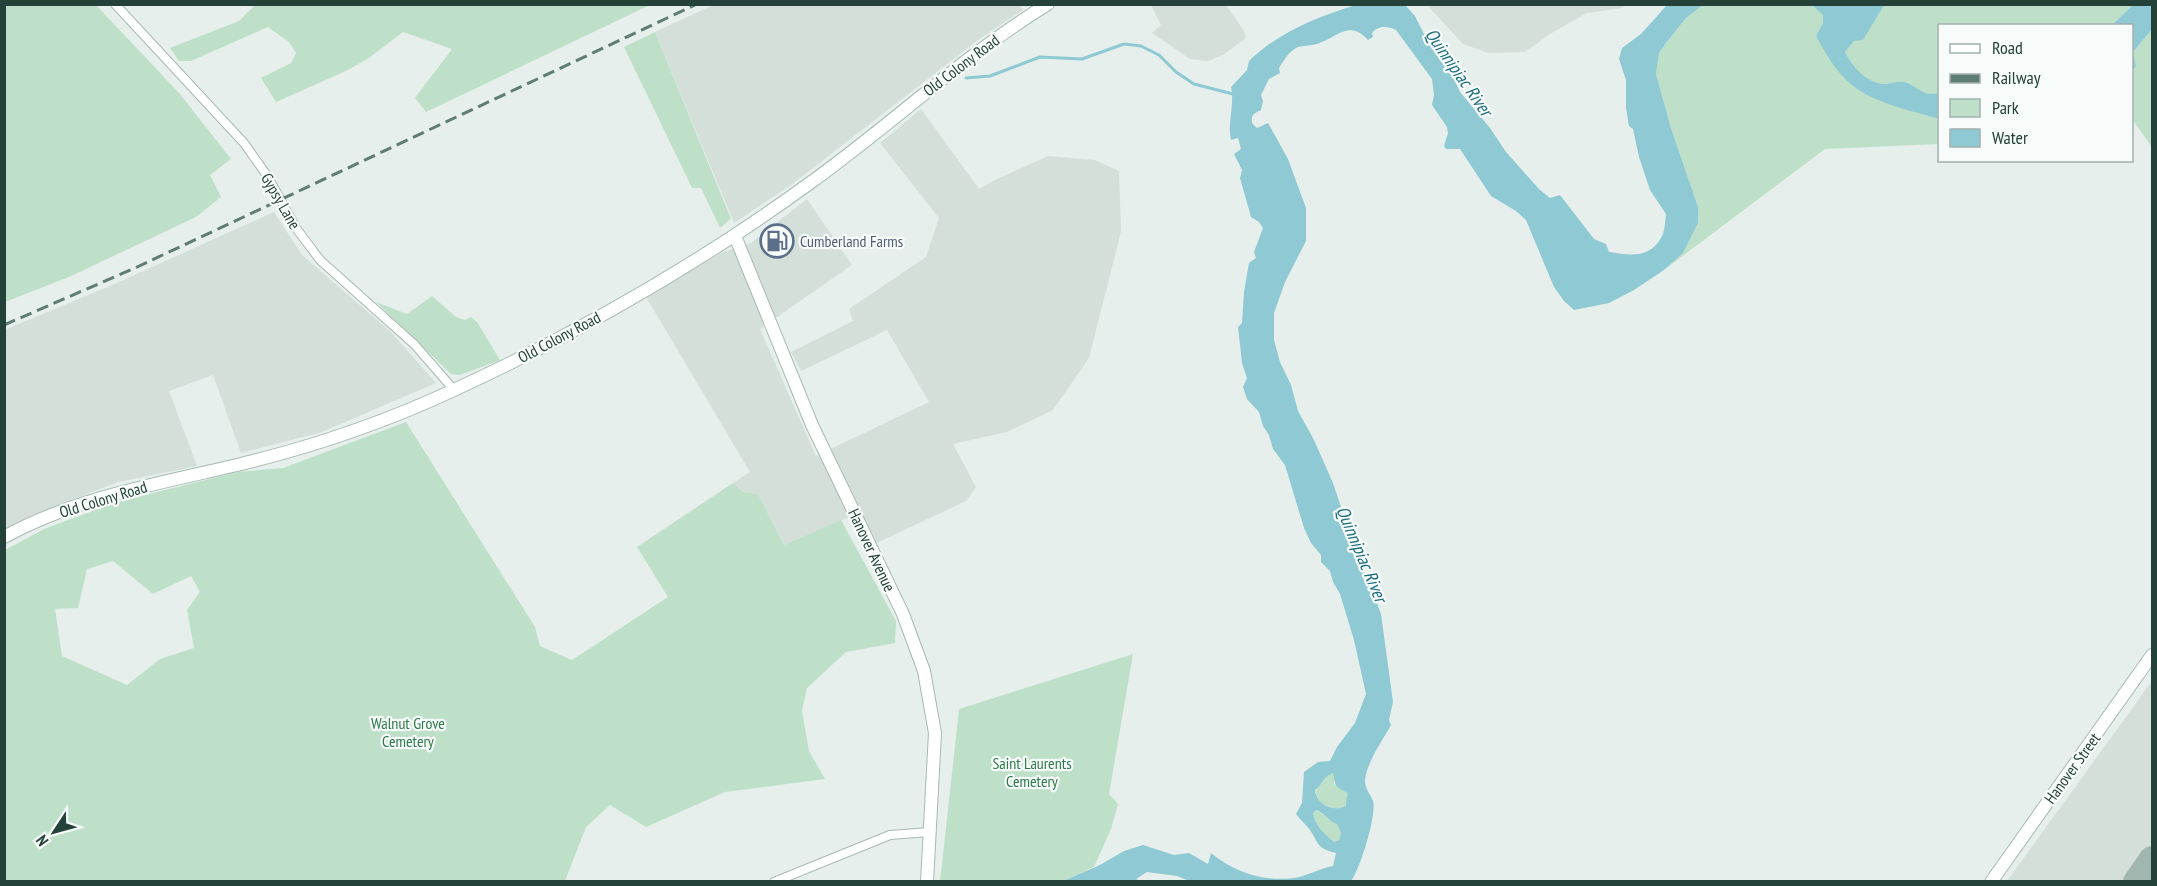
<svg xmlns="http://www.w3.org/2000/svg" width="2157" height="886" viewBox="0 0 2157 886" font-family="'PT Sans Narrow',sans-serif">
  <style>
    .built { fill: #d4dfda }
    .green { fill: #bfe0c8; fill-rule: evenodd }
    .water { fill: #8ec9d4; fill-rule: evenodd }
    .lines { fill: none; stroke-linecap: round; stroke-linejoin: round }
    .stream { stroke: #8ec9d4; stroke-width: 3 }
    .taxiway { stroke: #a2b6b0; stroke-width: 26 }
    .street-casing { stroke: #a8b8b2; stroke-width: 10 }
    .secondary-casing { stroke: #a4bbb3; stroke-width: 14 }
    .street { stroke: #fff; stroke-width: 8 }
    .secondary { stroke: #fff; stroke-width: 12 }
    .rail { stroke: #5f7d75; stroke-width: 3; stroke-dasharray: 12 6; stroke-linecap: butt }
    .labels { text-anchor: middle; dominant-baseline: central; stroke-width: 4.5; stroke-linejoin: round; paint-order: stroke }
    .street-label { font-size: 16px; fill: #24423a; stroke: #f7fbf9 }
    .service-label { font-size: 16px; fill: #4e5e75; stroke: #f7fbf9; text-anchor: start }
    .park-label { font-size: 16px; fill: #2d7a4b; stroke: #f7fbf9 }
    .water-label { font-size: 18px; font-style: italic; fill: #1c6f80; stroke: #f7fbf9 }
  </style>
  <rect width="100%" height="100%" fill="#e6efeb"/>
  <path class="built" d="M1019,4L1023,10L978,40L791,185L734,223L655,32L713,5Z
    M1151,5H1226L1244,31L1246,38L1223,55L1208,61L1190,59L1152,33L1161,25Z
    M1427,5H1626L1622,8L1587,13L1550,34L1525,52L1488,53L1463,44Z
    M921,109L979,189L997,179L1048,156L1095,160L1119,171L1121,231L1089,358L1053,410L1007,432L953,444L976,487L966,501L864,549L849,517L784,545L758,494L743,492L733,483L750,472L646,297L721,253L751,243L807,199L852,265L760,329L816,456L929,402L887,330L801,371L791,352L853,321L849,309L926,257L939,218L880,143Z
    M274,212L302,255L391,332L436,383L322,432L241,453L213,375L169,391L197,466L118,482L51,508L5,530L4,330L110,286Z
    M2152,681V881H2007Z"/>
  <path class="green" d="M5,4L96,5L180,94L231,159L210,175L221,197L196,217L69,277L5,302Z
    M256,4H650V5L426,112L415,98L452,49L403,32L369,58L346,71L276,102L261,78L291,63L296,53L289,42L268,27L191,61H179L170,48L239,21Z
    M1703,5H1812L1823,15V23L1816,36L1876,98L1939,119V144L1825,149L1664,270L1683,253L1698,223V207L1671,128L1656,74L1659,53L1666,43L1686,18Z
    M1884,5H2133L2112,25L1940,26L1939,93C1920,97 1918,85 1904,82C1898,81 1890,84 1884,84C1867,84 1853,67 1845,52Z
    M2152,29V147L2132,119V72L2136,66L2132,53Z
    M655,32L731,219L720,228L701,188H692L624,47Z
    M432,296L456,317L465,320L471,317L477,322L500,360L460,375L451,374L376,302L407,314Z
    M406,422L535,627L540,646L572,660L668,597L637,547L733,483L743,492L758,494L784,545L841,520L896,621L895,643L846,652L807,688L802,711L809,751L825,779L725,792L646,827L610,805L586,827L565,881H5V550L44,529L117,502L238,472L283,468ZM113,561L153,594L191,576L200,592L187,610L194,648L160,659L127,685L62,656L55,609L78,608L87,569Z
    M1133,654L1109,794L1118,804L1111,829L1094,867L1063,881L940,882L959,709Z
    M1334,772V784L1349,793L1346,802L1347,806C1321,818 1300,787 1334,772Z
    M1316,810L1337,824L1341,833L1339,840L1334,842C1325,834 1315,826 1313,813Z"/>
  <path class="water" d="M1356,5H1405L1415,16L1428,42L1452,74L1460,92L1490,128L1506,152L1539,189L1550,198L1560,195L1594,239L1606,244L1609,252C1629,255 1649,259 1661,238C1665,232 1665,221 1666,214L1650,190L1639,157L1633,129L1629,126L1626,108V80L1619,59L1622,48L1641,34L1667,5H1703L1686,18L1666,43L1659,53L1656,74L1671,128L1698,207V223L1683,253L1664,270L1634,290L1609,303L1574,310L1564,301L1554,287L1526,220L1516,211L1491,196L1460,149H1446L1444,146L1448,133L1447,127L1432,105L1434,95L1432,79L1396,30C1388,26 1378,25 1372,33L1373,37L1368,40C1351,21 1340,34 1322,42C1314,46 1306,45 1298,47C1289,51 1284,60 1279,68L1280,73L1269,79L1261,95L1263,101L1261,110C1254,113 1251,115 1252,123L1257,128L1268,123L1288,159L1306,208V241L1285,282L1274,313V340L1280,362L1291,385L1298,411L1314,440L1333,483L1344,516L1353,550L1359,558L1381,614L1393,702L1389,720L1391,725C1382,741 1367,762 1365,780C1365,789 1370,793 1373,801C1377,814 1360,870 1351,881L1186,882L1187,880L1177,876L1147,872L1136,879L1142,881H1063L1100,865L1124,851L1143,845L1174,855L1189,853L1208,864L1211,853C1234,872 1263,882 1294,878C1308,876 1320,868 1333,866L1336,853C1320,849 1319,846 1312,833C1308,826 1301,821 1296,814L1302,803L1304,772L1318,762L1330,761L1337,747L1355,723L1366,694L1354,640L1340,594L1333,582L1330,571L1321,562V555L1311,543L1304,528L1285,465L1273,449L1269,435L1263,426L1259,412L1247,399L1243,387L1247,378L1242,363L1238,327L1242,323L1244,292L1249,263L1256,258L1254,252L1263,228L1259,222L1251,217L1240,178L1242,170L1234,154L1241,149L1238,138L1231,140C1227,122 1235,106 1231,87L1247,70L1249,61C1279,32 1317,17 1356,5ZM1333,773C1336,787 1334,786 1348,793L1346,802V806C1333,812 1317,806 1315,790C1323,785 1321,778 1333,773ZM1316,810C1325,813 1328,821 1337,824L1341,833L1339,840L1334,842C1325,834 1315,826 1313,813Z
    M1812,5H1892H1884L1863,40L1854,41L1845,52C1853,67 1867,84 1885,84C1890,84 1898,81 1904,82C1918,85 1920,97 1939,93V119C1913,111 1873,103 1852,85C1836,72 1826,54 1816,36L1823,23V15Z
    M2133,5H2152V29L2133,52L2136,66L2132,72V26L2112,25Z"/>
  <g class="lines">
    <path class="stream" d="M966,78L990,76L1040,57L1082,59L1124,44L1141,46L1159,55L1176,72L1194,84L1233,94"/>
    <path class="taxiway" d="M2136,882L2152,859"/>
    <g class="street-casing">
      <path id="street" d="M115,4L244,143L268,177L296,228L320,260L415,345L454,390
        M774,882L890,835L930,832"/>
    </g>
    <g class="secondary-casing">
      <path id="secondary" d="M735,236L812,425L903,614L924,671L935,733L927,882
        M4,537C77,497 157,484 237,465C312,447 386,422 456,389C580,332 700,263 810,183C891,125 963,56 1048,4
        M1991,882L2152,655"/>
    </g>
    <use href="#street" class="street"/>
    <use href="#secondary" class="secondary"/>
    <path class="rail" d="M4,325L135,268L697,4"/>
  </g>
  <defs>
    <g id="fuel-ring" transform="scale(1.725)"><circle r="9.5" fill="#f7fbf9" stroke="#5c6f8a" stroke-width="1.5"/><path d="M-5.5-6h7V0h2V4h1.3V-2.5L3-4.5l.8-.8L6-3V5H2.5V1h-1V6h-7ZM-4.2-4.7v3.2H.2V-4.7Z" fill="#5c6f8a"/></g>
  </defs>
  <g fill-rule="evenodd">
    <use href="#fuel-ring" x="777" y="241"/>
  </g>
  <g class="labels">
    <g class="street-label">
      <text transform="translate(961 65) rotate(-37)">Old Colony Road</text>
      <text transform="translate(281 201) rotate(60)">Gypsy Lane</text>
      <text transform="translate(559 337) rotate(-28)">Old Colony Road</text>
      <text transform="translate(103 499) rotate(-17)">Old Colony Road</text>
      <text transform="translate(872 550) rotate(65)">Hanover Avenue</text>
      <text transform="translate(2072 768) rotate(-54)">Hanover Street</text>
    </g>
    <g class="service-label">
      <text x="800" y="241">Cumberland Farms</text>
    </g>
    <g class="park-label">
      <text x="408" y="723">Walnut Grove<tspan x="408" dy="18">Cemetery</tspan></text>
      <text x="1032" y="763">Saint Laurents<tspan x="1032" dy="18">Cemetery</tspan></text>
    </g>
    <g class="water-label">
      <text transform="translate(1459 72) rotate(55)">Quinnipiac River</text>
      <text transform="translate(1362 554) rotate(67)">Quinnipiac River</text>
    </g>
  </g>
  <rect width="2157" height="886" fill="none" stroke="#24423a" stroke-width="12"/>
  <rect x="1938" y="24" width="195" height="138" fill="#f7fbf9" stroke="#a3b1ad" stroke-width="1.5"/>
  <rect x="1950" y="44" width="30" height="9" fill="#ffffff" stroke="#a3b1ad" stroke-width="1.5"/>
  <text x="1992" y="54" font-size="18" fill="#24423a">Road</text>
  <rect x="1950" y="74" width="30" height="9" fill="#5f7d75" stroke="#a3b1ad" stroke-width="1.5"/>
  <text x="1992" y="84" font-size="18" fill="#24423a">Railway</text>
  <rect x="1950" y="99" width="30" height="18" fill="#bfe0c8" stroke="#a3b1ad" stroke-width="1.5"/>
  <text x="1992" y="114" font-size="18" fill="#24423a">Park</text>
  <rect x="1950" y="129" width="30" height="18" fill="#8ec9d4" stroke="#a3b1ad" stroke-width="1.5"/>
  <text x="1992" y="144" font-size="18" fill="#24423a">Water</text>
  <g transform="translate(54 832) rotate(234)" stroke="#f7fbf9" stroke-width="4.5" paint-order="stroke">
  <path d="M0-4.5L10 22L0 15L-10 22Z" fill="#24423a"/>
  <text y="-9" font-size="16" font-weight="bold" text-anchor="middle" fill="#24423a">N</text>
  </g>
</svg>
